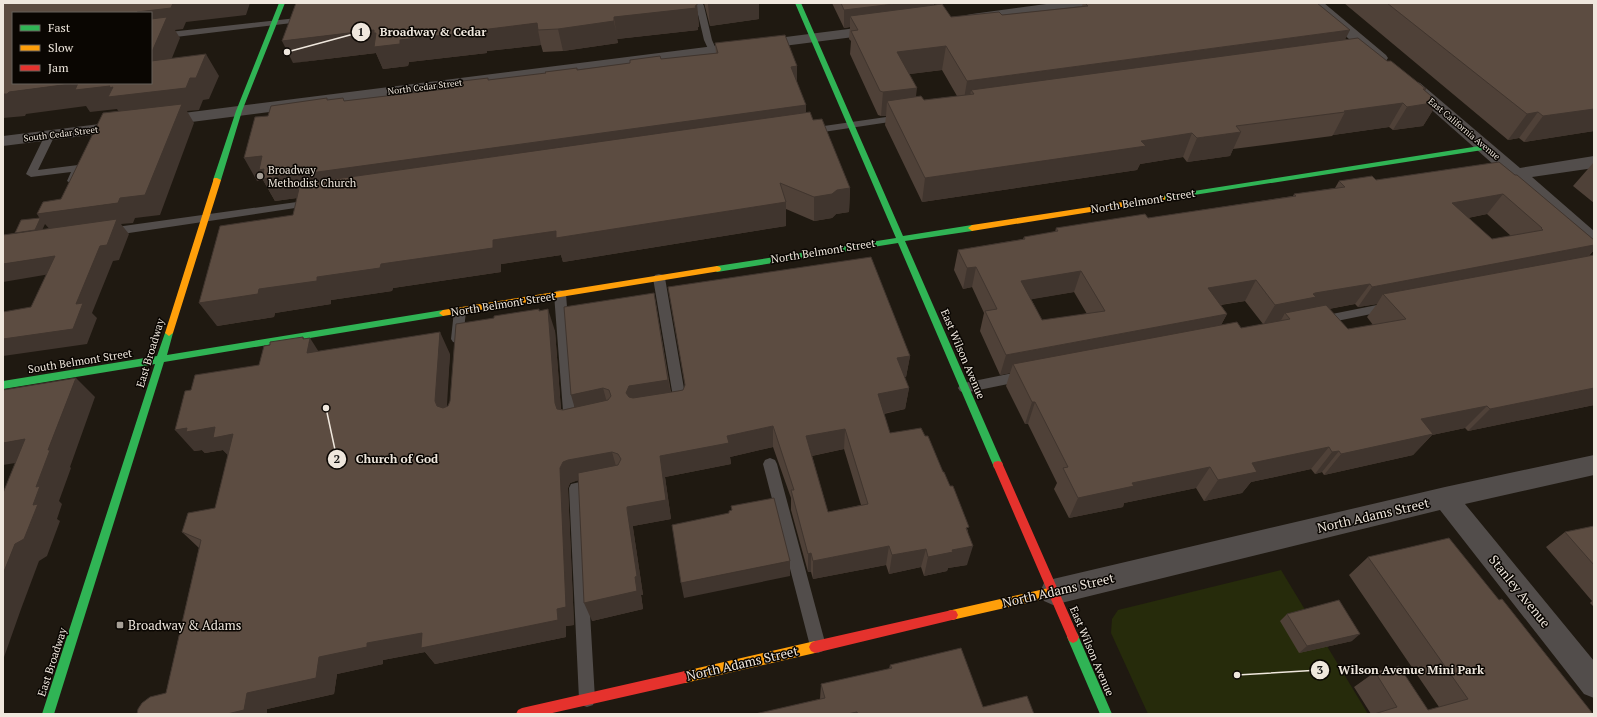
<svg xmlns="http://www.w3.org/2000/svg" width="1597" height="717" viewBox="0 0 1597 717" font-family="'PT Serif',serif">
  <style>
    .green { fill: #262b0b }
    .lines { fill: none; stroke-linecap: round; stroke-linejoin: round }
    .lane { fill: #524d4b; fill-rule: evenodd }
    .street { fill: #524d4b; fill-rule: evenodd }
    .fast { fill: #30b455; fill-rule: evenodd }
    .slow { fill: #ff9f0a; fill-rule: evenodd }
    .jam { fill: #e5322d; fill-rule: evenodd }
    .wall { fill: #4f4138; fill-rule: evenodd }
    .shaded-wall { fill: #40352e }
    .building { fill: #5c4c41; stroke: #40352e; fill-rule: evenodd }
    .poi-dot { fill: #a69f96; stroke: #0a0602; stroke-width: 1.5 }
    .labels { text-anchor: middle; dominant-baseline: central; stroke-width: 3; stroke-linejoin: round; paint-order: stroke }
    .far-street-label { font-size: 9px; fill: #efe7dd; stroke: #0a0602 }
    .poi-label { font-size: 11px; fill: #efe7dd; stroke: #0a0602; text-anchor: start }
    .street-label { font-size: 11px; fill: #efe7dd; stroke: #0a0602 }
    .near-street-label { font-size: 13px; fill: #efe7dd; stroke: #0a0602 }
    .near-poi-label { font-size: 13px; fill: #efe7dd; stroke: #0a0602; text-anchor: start }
    .leader { fill: none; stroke: #efe7dd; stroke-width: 1.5 }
    .callout-dot { fill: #efe7dd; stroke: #0a0602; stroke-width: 1.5 }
    .mark-label { font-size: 12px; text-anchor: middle; font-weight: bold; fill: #111 }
    .callout-label { font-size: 12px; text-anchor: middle; font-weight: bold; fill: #efe7dd; stroke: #0a0602; stroke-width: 3; stroke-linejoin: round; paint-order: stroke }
  </style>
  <rect width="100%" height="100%" fill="#1f1911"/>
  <path class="green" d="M1281,570L1368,714H1148L1111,633L1112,619L1118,610Z"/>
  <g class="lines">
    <path class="lane" d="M697,4H703L704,6L712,40L717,51L716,53H710L704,40L696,6Z
      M306,17H309V21L151,40V34Z
      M900,115L905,118L903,120L810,134L805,131L810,128Z
      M50,132L55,135L38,170L78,165L81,166L83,168L76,183L72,184L67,181L71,172L31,177L26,174L45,135Z
      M311,200L316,203L315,205L109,236L105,235L104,232L105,229L109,228Z
      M659,274L663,275L665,278L687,406L685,410L681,411L675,410L673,406L674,403L653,278L655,275Z
      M560,290L564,291L566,294L576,424L575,428L570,429L565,428L564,424L554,294L556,291Z
      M1387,303L1391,304L1393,307L1391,310L1322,324L1318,323L1316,320L1318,317L1322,316Z
      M460,307L464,308L466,311L463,339L461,342L457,343L453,342L451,339L454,311L456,308Z
      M1023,371L1027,373L1029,376L1027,379L1023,381L964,393L960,391L958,388L960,385L964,383Z
      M770,458L775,460L777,464L826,646L823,651L818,653L813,651L810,646L763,464L765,460Z
      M593,479L598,481L600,485L598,489L583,493L595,699L593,705L587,707L581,705L579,699L569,488L571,484Z"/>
    <path class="street" d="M1054,3H1095L1093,6L1088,7L972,22L967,21L965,18L967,15L972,14Z
      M1308,3H1324L1386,55L1388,58L1386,61L1380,63L1374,61Z
      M880,25L885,27L888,30L885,33L160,126L154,125L151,121L154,117L160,116Z
      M1414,81L1420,83L1520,168L1594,156V168L1532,177L1594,231V249L1587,247L1408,89L1406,86L1408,83Z
      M124,121L130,122L133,126L130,130L3,146V136Z
      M1594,455V475L1465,504L1594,661V698L1584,694L1440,510L1053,605L1044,601L1040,592L1044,583L1053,579L1445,487Z"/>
    <path class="fast" d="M279,3H285L242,111L221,180L217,182H214L213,180L236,111Z
      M795,3H801L903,236L972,225L976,228L972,231L905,241L1003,465L1002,468L998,469L994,468L993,465L898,243L717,272L713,269L717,266L896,238Z
      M1486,145L1490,147L1489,149L1162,200L1158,198L1162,196Z
      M443,310L447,313L443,316L164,362L54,714H42L155,364L3,389V381L157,356L165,333L169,330L173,333L167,355Z
      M1073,631L1077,633L1112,714H1100L1067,637L1069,633Z"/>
    <path class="slow" d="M214,178H217L221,180L173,333L169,336L165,333Z
      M1162,196H1165V200L972,231L968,228L972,225Z
      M717,266L720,267L721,269L720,271L443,316L439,313L443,310Z
      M1053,587L1057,588L1058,592L1057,596L1053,597L952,620L948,619L946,615L948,611L952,610Z
      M815,641L819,643L821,647L819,651L815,653L685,683L681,681L679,677L681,673L685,671Z"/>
    <path class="jam" d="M998,461L1002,462L1003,465L1077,633L1079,637L1077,641L1073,643L1069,641L993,465L994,462Z
      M952,610L956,611L958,615L956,619L952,620L815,653L811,651L809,647L811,643L815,641Z
      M685,671L689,673L691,677L689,681L685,683L548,714H516L518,710L522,708Z"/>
  </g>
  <path class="wall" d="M701,3H759V19L710,26L704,3Z
    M832,3H934V6L951,17L1002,15L1082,6L1083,3H1317L1345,39L1387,61L1426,89L1425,91L1438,102L1423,126L1393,130L1389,127L1333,135L1332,136L1233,149L1230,156L1187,162L1183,157L1140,164L1137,170L922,202L885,125L886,116H881L878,115L850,54L851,41L849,39L850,27L844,28ZM942,70L957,96L924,100L916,97L909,74Z
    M1344,3H1594V131L1524,142L1519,138L1508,140Z
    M697,5L699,27H698V30L617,39L618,43L563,51L543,52L541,45L487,51V53L409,62L408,66L383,69L376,53L293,63Z
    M715,43L797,82L806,112L813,120L850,188L849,212L836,214L832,218L814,221L786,209V226L563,262L561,255L501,264V272L393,288L392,291L331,300V304L275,313L274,317L217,326L293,215L297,198L275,201L263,180L257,181L268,116L328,100L344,101L454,88L488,78V80L716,53Z
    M1499,162L1594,240V250L1589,256L1594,405L1468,431L1465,428L1432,435L1413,455L1324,475L1322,472L1315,474L1311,469L1251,482L1242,493L1204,501L1196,488L1124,503L1123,507L1069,518L1054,489L1057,483L1028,424H1025L1006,386L1010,373L1000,375L980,331L984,313L972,287L963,289L954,270L958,250L1023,239L1024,237L1055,232L1056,228L1148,218L1293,196L1294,194L1335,188L1339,181L1376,180ZM1487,214L1511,236L1492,239L1468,218ZM1074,292L1087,314L1042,320L1031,299ZM1245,301L1263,324L1241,328L1221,325L1227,314L1221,305ZM1355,304L1358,307L1377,304L1367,317L1373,325L1348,329L1329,309Z
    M1594,162V203L1573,186Z
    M654,293L671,392L910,356L906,377H904L909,388L905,409L884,414L890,433L925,436L950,486L968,531L967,565L948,568L947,571L924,576L921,567L889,574L886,565L813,579L811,572H808L791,510V498L773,447L730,457L731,464L665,477L671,519L633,526V528L643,595H641L643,609L592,621L578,480L570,483L568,488L574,625L566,626V637L435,664L425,652L383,660V664L337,674L334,694L267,709V714H137L166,693L199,548L182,532L215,508L228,455L223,450L205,453L202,450L194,451L191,390L259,365L270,345L305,339L319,352L450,354L446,406H448L540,311L555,331L561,409L563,410L574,407ZM844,449L861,505L828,512L812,456Z
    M1594,526V607L1590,603L1592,601L1546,547L1565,532Z
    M1368,557L1499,600L1593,714H1371L1354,687L1375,672L1428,710L1439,707L1349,575Z
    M1287,614L1352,641L1299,653L1280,621Z
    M890,665L983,707L1034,714H755L820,699L821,684L889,669Z"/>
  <path class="shaded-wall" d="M173,3H250L246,15L186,22L183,29L175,30L180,38L162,83L151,66V13H137V12Z
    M716,3H759V19L710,26L708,4Z
    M902,3H934L932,17L850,16V27L844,28V10Z
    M697,5L699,27H698V30L617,39L614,17Z
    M614,21L618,43L563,51L558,29Z
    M537,23L538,30L541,45L487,51V53L409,62L408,66L383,69L376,53L293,63L282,41L374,30L400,40Z
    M1350,30L1338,54L974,94L971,90L969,104L963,105L967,81Z
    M946,46L942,70L895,76L897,52Z
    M206,54L219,76L209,99L203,100L199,110L187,111L194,123L160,215L135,218L133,223L121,224L129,234L119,260L113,261L92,313L97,318L87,344L3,356V339L76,304L54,234L45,224L39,237L19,239L40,219L37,214L118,203L123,119L117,109L90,112L86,106L26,114L25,116L3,118V94L9,92L78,83L110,86L190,78Z
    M797,66V88L791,67Z
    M917,88L914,112L887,101L886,116H881L883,92Z
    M1438,102L1423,126L1393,130L1407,107Z
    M1403,103L1389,127L1333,135L1345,112L1344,111Z
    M806,105V127L275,201L263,180L257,181L244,158L262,156Z
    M1594,109V131L1524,142L1543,116Z
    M1538,112L1519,138L1508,140L1527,114Z
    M1241,132L1230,156L1187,162L1197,138Z
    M1192,133L1183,157L1140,164L1137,170L922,202L925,178L1141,141Z
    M850,188L849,212L836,214L832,218L814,221V197L837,190Z
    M1503,194L1487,214L1437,224L1452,203Z
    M786,202V226L563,262L561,255L501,264V272L393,288L392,291L331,300V304L275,313L274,317L217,326L199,303L259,289L317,277L381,264L493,240L556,231Z
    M1594,245V250L1580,265L1383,294L1377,304L1358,307L1372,287Z
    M55,256L68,271L3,282V264Z
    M976,267L972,287L963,289L967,268Z
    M1081,271L1074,292L1016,302L1021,281Z
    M1256,280L1245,301L1198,308L1208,288Z
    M1370,284L1355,304L1306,313L1290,319L1285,313L1280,322L1263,325L1275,305L1313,294L1315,293Z
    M654,293L672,401L634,408L626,393Z
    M548,309L555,331L562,424L555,403Z
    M1227,314L1216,334L1013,364L1010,373L1000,375L1006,355Z
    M440,332L450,354L446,422L435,401Z
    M303,337L309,345L310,338L324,360L307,353L303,339Z
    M910,356L906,377L894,379L897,358Z
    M76,378L95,397L70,467L71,468L59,501L62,504L57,519L60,521L47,556L39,561L21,609L3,660V574L15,544L33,505L36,487L48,450Z
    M603,388L609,410L577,416L571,395Z
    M909,388L905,409L875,415L878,394Z
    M1594,388V405L1468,431L1490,409Z
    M1032,402H1035L1028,424H1025Z
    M1487,406L1465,428L1432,435L1413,455L1324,475L1341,454L1421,419Z
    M773,426V447L730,457L731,464L665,477L671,519L633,526V528L643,595H641L643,609L592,621L584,603L635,577L627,507L660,456L727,436Z
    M215,427L233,434L231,458L223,450L205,453L202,450L194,451L175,430L187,428Z
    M845,429L844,449L806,457V436Z
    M25,439L46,458L3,465V443Z
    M1329,447L1311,469L1251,482L1242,493L1204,501L1218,480L1252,463Z
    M1339,451L1322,472L1315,474L1332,452Z
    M612,452L618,473L576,481L570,483L568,488L574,625L566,626V637L435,664L425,652L383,660V664L337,674L334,694L267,709V714H227L247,693L319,657L367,643L422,633L557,609L560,468L563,462L568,460Z
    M1210,467L1196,488L1124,503L1123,507L1069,518L1078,498L1132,483Z
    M889,546L886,565L813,579V561Z
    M973,546L967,565L948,568L947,571L924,576L928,557L952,550Z
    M926,549L921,567L889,574L892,555Z
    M811,553V572H808V554Z
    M790,561V576L684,598L681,583Z
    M1360,634L1352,641L1299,653L1307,646Z
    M857,712V714H847Z"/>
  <path class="building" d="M3,3H173L171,8L137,12V13H13V83H151V61L206,54L196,78H190L186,88L108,97L113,87L109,88L110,86L75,90L78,83L9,92L7,94H3Z
    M296,3H697V5L695,6L696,8L614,17V21L558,29L538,30L537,23L481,30V31L400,40V44L374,47L376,33H374V30L282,41Z
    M841,3H902L844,10Z
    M1085,3H1317L1350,30L967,81L946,46L897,52L917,88L883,92L880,91L851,31L858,30L850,16L942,4L951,17L999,12L1002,15L1088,6Z
    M1387,3H1594V109L1543,116L1538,112L1527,114Z
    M167,17L151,54V19Z
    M785,35L797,66L791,67L806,105L303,174L304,172L262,179L264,169L259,170L262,156L244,158L255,117L268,116L271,106L327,98V100L343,98L344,101L454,88V82L488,78V80L546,73L545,72L577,68V70L630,63V60L660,56L661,59L718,53L715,43Z
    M1358,38L1387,61H1391L1426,89H1423L1438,102L1407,107L1403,103L1344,111L1345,112L1236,126L1241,132L1197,138L1192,133L1141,141L1146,146L925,178L887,101L921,96L924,100L974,94L971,90Z
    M182,104L145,195L120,198L118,203L37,214L43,202L61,199L103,113Z
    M810,112L813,120L822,119L850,188L837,190L832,194L814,197L780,183L786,202L556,238V231L493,240V248L381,264L380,268L317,277V281L259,289L258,294L199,303L220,226L293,215L300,184Z
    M1499,162L1515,175H1517L1594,240V245L1372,287L1370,284L1315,293L1313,294L1316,297L1275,305L1256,280L1208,288L1227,314L1006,355L985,311L997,309L976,267L967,268L958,250L1025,239L1024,237L1058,231L1056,228L1145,214L1148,218L1296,196L1294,194L1345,187L1339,181L1372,176L1376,180ZM1503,194L1542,228H1541L1543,230L1492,239L1452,203ZM1081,271L1105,311L1042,320L1021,281Z
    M40,218V219L35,230L15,233L21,220Z
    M117,219L107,245L100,246L76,304L83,303L73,329L3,339V312L31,307L55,256L3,264V235Z
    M1594,255V388L1490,409L1487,406L1421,419L1433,434L1341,454L1339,451L1332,452L1329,447L1252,463L1257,472L1218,480L1210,467L1132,483L1134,486L1078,498L1063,468L1068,467L1035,402H1032L1013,364L1237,322L1241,328L1290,319L1285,313L1326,305L1348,329L1406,319L1383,294Z
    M871,257L910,356L897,358L909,388L878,394L890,433L921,428L925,436H928L943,472H944L950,486H953L969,527L966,528L973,546L952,550L953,552L928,557L926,549L892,555L889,546L813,561L811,553L808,554L791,490H794L773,426L727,436L729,443L660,456L666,500L627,507V509L637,576L635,577L637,591L584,603L578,473L618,465L621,459L618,454L612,452L568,460L563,462L560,468L566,607L557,609L558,620L421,648L422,633L367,643V647L319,657L316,678L247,693L244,710L227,714H137L138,709L142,703L150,697L166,693L201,540L182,532L188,513L215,508L233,434L213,438L215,427L186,432L187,428L175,430L185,391L191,390L195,375L259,365L264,346L270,345V342L303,337V339L310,338L307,353L440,332L435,401L437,406L443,408L448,406L450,401L456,324L494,318V316L539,309V311L548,309L555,403L557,409L563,410L608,400L611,396L609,390L603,388L571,395L564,307L654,293L668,380L629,386L626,393L629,397L633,398L678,391L683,390L685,385L668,287ZM845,429L868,504L828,512L806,436Z
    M76,378L48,450H50L36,487L40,486L33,505L38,504L24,539L15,544L3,574V493L25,439L3,443V390Z
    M774,498L790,561L681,583L672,525L729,513V511L732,510L731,506Z
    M1594,526V565L1565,532Z
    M1449,538L1499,600L1502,599L1593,714H1374L1397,707L1375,672L1399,666L1428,710L1468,699L1368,557Z
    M1339,600L1360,634L1307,646L1287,614Z
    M961,648L983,707L1027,696L1034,714H858L857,712L847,714H755L825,698L821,684L892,668L890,665Z"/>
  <g class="poi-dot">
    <circle cx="260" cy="176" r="4"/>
    <rect x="116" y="621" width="8" height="8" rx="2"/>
  </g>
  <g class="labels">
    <g class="far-street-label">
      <text transform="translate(425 87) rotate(-7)">North Cedar Street</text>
      <text transform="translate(1464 129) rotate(40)">East California Avenue</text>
      <text transform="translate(61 134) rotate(-7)">South Cedar Street</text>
    </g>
    <g class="poi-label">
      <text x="268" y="170">Broadway<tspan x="268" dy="13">Methodist Church</tspan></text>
    </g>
    <g class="street-label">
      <text transform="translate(1143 201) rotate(-9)">North Belmont Street</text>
      <text transform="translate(823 251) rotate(-9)">North Belmont Street</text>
      <text transform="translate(503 304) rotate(-9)">North Belmont Street</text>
      <text transform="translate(150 353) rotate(-73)">East Broadway</text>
      <text transform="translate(963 354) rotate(67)">East Wilson Avenue</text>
      <text transform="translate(80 361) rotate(-9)">South Belmont Street</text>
      <text transform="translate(1092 651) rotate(67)">East Wilson Avenue</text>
      <text transform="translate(52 662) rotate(-72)">East Broadway</text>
    </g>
    <g class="near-street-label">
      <text transform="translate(1373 515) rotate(-13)">North Adams Street</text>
      <text transform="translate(1058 590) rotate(-13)">North Adams Street</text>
      <text transform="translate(1520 591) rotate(51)">Stanley Avenue</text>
      <text transform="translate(742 663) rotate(-13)">North Adams Street</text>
    </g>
    <g class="near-poi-label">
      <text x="128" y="625">Broadway &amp; Adams</text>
    </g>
  </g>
  <path class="leader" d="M287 52L361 32M326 408L337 459M1237 675L1320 670"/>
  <g class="callout-dot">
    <circle cx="287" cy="52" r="4"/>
    <circle cx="326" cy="408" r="4"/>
    <circle cx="1237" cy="675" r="4"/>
    <circle cx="361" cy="32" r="10"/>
    <circle cx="337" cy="459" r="10"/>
    <circle cx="1320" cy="670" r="10"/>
  </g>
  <g class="mark-label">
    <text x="361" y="36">1</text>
    <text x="337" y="463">2</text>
    <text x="1320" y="674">3</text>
  </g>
  <g class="callout-label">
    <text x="433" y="36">Broadway &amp; Cedar</text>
    <text x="397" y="463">Church of God</text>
    <text x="1411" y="674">Wilson Avenue Mini Park</text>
  </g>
  <rect width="1597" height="717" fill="none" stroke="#efe7dd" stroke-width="8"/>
  <rect x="12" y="12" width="140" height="72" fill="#0a0602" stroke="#66605a"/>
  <rect x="20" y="25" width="20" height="6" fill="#30b455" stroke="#66605a"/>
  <text x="48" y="32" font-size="12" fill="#efe7dd">Fast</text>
  <rect x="20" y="45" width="20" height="6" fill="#ff9f0a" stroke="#66605a"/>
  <text x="48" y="52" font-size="12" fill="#efe7dd">Slow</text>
  <rect x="20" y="65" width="20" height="6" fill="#e5322d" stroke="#66605a"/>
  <text x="48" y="72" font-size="12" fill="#efe7dd">Jam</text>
</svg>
